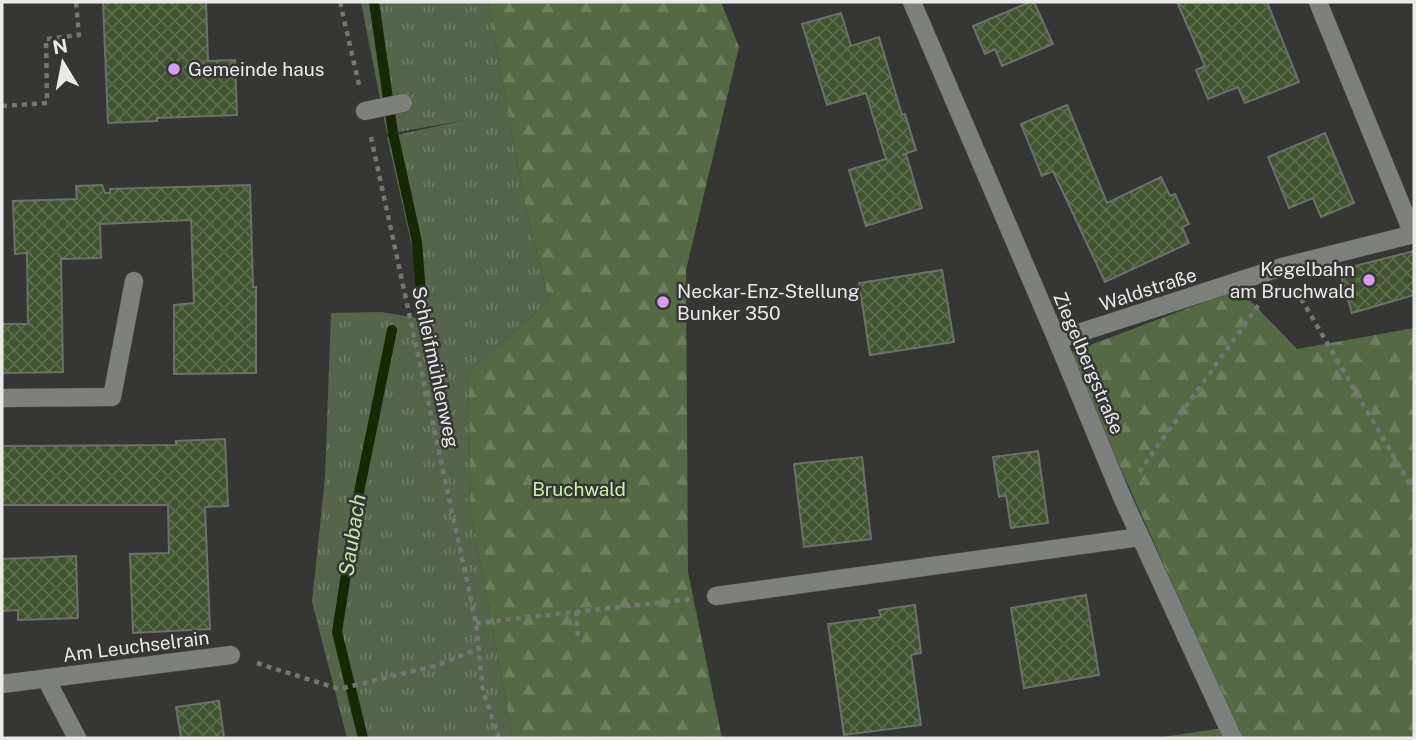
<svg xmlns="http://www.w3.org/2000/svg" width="1416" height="740" viewBox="0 0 1416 740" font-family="'Public Sans',sans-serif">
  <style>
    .grass { fill: url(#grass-tufts) }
    .forest { fill: url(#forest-firs) }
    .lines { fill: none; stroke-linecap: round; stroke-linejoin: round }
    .stream { stroke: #162804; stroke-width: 10 }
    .building { fill: url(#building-cross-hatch); stroke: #6d6f6c; stroke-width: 2 }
    .lane-casing { stroke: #525452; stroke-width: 19 }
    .street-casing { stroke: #525452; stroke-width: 19 }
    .path { stroke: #757674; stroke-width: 4.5; stroke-dasharray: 5 5; stroke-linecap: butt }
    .lane { stroke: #7e807d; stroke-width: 18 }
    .street { stroke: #7e807d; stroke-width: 18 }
    .poi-dot { fill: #d79bf9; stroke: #363735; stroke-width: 2.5 }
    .labels { text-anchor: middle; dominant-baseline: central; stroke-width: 5; stroke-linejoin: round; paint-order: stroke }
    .poi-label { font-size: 19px; fill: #eaebe9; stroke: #363735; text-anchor: start }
    .street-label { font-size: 19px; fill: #eaebe9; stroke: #363735 }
    .park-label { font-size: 19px; fill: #cbf1b0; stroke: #363735 }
    .water-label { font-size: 21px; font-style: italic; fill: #c4e9a9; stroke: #363735 }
  </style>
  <defs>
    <pattern id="grass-tufts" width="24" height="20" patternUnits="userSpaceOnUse" patternTransform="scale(1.75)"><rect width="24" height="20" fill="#55644b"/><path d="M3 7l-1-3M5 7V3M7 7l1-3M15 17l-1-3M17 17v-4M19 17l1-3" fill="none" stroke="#6e7a65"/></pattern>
    <pattern id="forest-firs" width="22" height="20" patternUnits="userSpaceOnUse" patternTransform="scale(1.75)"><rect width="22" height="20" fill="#556a44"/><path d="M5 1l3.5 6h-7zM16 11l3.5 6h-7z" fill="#6e7f5f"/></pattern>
    <pattern id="building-cross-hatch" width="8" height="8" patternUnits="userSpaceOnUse" patternTransform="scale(1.75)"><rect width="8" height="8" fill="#3f542f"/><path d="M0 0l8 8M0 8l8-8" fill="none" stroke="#5b6d4d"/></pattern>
  </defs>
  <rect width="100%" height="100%" fill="#363735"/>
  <path class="grass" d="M361,2H488L525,204L549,301L468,373L471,513L513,738H347L312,602L325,477L331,313L381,312L429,320L387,137L466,120L387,134Z"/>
  <path class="forest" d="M488,2H721L739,47L686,270L688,572L722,738H513L471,513L468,373L549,301L525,204Z
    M1239,289L1297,349L1414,328V738H1156L1217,729L1233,719L1069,353Z"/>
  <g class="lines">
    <path class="stream" d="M374,2L393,133L417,242L421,294
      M363,738L337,632L358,497L392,330"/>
  </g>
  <path class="building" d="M103,2H206L208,61L235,60L237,115L157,118V121L108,123Z
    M1030,2H1034L1053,44L1002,66L995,49L985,54L973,26Z
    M1177,2H1267L1299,82L1245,103L1238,87L1208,99L1196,70L1205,66Z
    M841,13L851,46L879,37L902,115L905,114L916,150L902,155L906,154L922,208L866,226L849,170L886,159L866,93L827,105L802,24Z
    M1067,105L1107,203L1161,177L1170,196L1175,194L1189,224L1182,227L1189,243L1105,282L1053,171L1042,176L1021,124Z
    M1325,133L1354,203L1321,217L1313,198L1289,208L1268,157Z
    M102,185L105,193H110V189L250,185L253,287H256V373L174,374V305L194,303L191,220L100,224L101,258L61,259L63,372L2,373V324H28L27,253L15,254L13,201L77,199L76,186Z
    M1414,251V295L1352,313L1339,270Z
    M942,270L954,342L870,355L859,283Z
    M225,439L228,506L205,507L210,629L133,633L130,554L169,553L168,505H2V446L176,445V441Z
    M1038,451L1048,523L1011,528L1006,495L999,497L993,457Z
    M862,457L871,539L804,547L794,464Z
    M76,556L78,618L18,620V610L2,611V559Z
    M1086,595L1099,675L1024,688L1011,608Z
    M915,605L921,653L911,655L921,725L844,735L828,624L881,617L879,610Z
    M219,701L224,738H181L176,707Z"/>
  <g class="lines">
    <g class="lane-casing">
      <path id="lane" d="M365,111L403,103
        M1057,340L1122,497L1233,738
        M716,596L1140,537"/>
    </g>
    <g class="street-casing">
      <path id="street" d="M912,2L1057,340L1282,267L1414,234
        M1318,2L1413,234
        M2,398L112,397L134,281
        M46,679L77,738
        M2,684L231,655"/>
    </g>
    <path class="path" d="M340,2L359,85
      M2,106L47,103L46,39L79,35L76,2
      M371,137L476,623L483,691L499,738
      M1296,290L1414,491
      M1139,472L1260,303
      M576,611L578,636
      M476,623L691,599
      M257,663L339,689L435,666L480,648"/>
    <use href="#lane" class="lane"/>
    <use href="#street" class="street"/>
  </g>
  <g class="poi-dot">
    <circle cx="174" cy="69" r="7"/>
    <circle cx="1369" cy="280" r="7"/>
    <circle cx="663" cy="302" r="7"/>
  </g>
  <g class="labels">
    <g class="poi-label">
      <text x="188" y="69">Gemeinde haus</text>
      <text x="1355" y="269" text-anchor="end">Kegelbahn<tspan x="1355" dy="22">am Bruchwald</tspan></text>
      <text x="677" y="291">Neckar-Enz-Stellung<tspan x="677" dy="22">Bunker 350</tspan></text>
    </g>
    <g class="street-label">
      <text transform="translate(1148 289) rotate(-18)">Waldstraße</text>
      <text transform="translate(1089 363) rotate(67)">Ziegelbergstraße</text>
      <text transform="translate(436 367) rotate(78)">Schleifmühlenweg</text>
      <text transform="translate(136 646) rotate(-7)">Am Leuchselrain</text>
    </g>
    <g class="park-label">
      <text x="579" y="489">Bruchwald</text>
    </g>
    <g class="water-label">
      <text transform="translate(352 535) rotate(-81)">Saubach</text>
    </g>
  </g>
  <rect width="1416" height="740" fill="none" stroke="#eaebe9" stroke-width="7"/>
  <g transform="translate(63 63) rotate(350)" stroke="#363735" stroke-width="5" paint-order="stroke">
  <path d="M0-5L12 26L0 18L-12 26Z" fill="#eaebe9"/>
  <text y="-10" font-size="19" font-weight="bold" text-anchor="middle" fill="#eaebe9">N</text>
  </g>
</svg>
